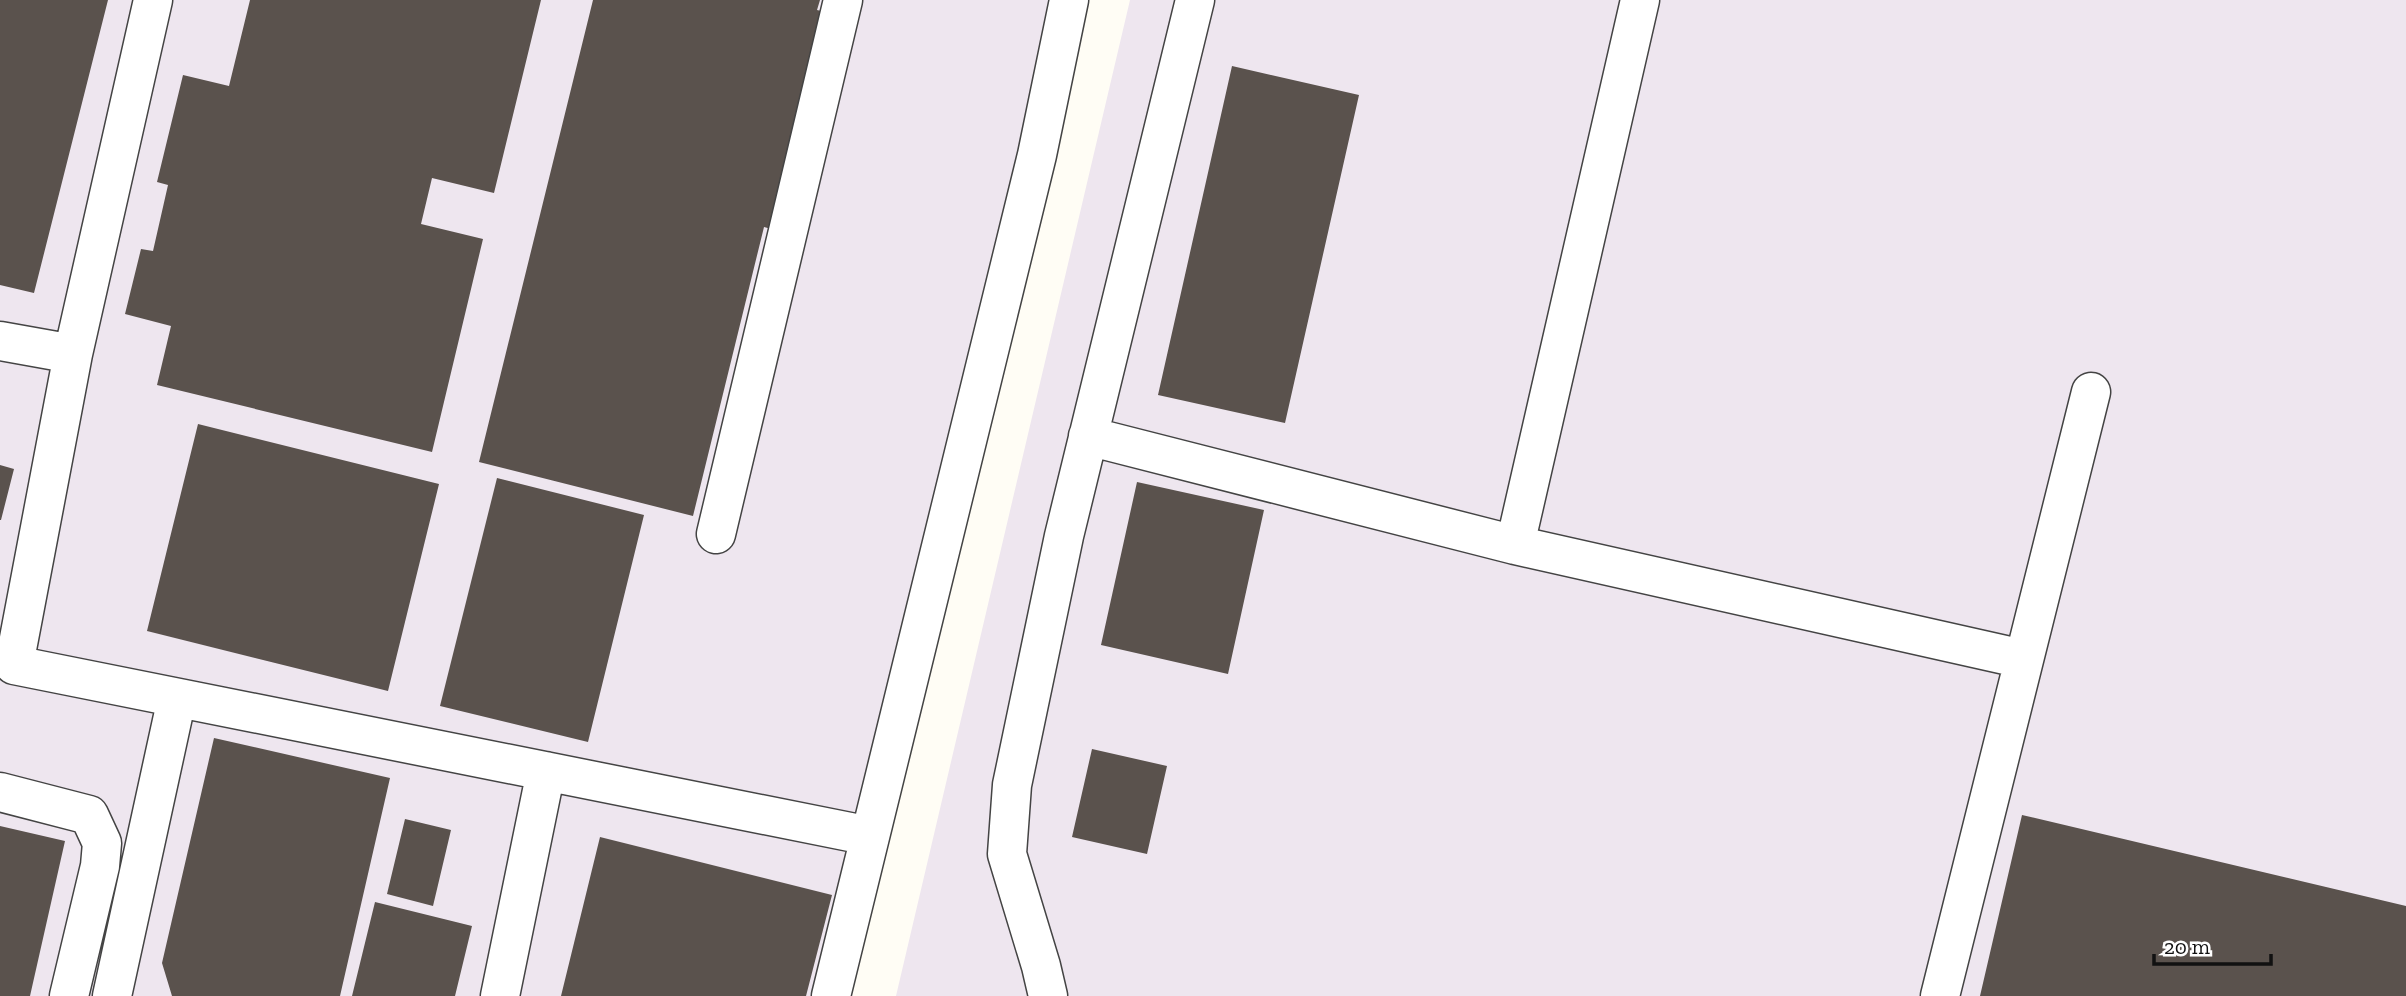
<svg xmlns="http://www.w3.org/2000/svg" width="2406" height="996" viewBox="0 0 2406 996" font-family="'Zilla Slab',serif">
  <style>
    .industrial { fill: #eee6ef }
    .building { fill: #5a524d }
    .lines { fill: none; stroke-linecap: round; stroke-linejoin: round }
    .minor-casing { stroke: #444; stroke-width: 41 }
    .minor { stroke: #fff; stroke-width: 38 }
  </style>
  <rect width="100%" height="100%" fill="#fffdf5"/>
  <path class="industrial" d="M0,0H1075L837,996H0Z
    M1130,0H2406V996H896Z"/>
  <path class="building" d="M0,0H108L34,293L0,285Z
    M250,0H541L494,193L432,178L421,224L483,239L432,452L157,385L171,326L125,314L141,249L153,251L168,185L157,182L183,75L229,86Z
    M593,0H820L817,10L829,13L775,230L764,227L693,516L479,462Z
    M1232,66L1359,95L1285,423L1158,395Z
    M198,424L439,484L388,691L147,631Z
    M0,465L14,469L1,520H0Z
    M497,478L644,515L588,742L440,706Z
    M1137,482L1264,510L1228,674L1101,645Z
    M214,738L390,778L340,996H172L162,963Z
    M1092,749L1167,766L1147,854L1072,837Z
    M2022,815L2406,906V996H1980Z
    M405,819L451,830L433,906L387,894Z
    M0,826L65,841L30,996H0Z
    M600,837L832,895L806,996H561Z
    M375,902L472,926L455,996H352Z"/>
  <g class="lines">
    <g class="minor-casing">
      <path id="minor" d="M153,0L73,354L14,665L870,836
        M0,341L73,354
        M1088,436L1515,545L2023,659
        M716,534L843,0
        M1515,545L1640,0
        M0,792L89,815L102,843L100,866L69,996
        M112,996L177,698
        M500,996L546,771
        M831,996L1037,155L1069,0
        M1048,996L1041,966L1007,854L1012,785L1064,536L1195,0
        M1940,996L2091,392"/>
    </g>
    <use href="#minor" class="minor"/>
  </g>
  <path d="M2154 954v10h117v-10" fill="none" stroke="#111111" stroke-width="3.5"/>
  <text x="2164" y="954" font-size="21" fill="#111111" stroke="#ffffff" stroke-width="5" paint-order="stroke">20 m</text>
</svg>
